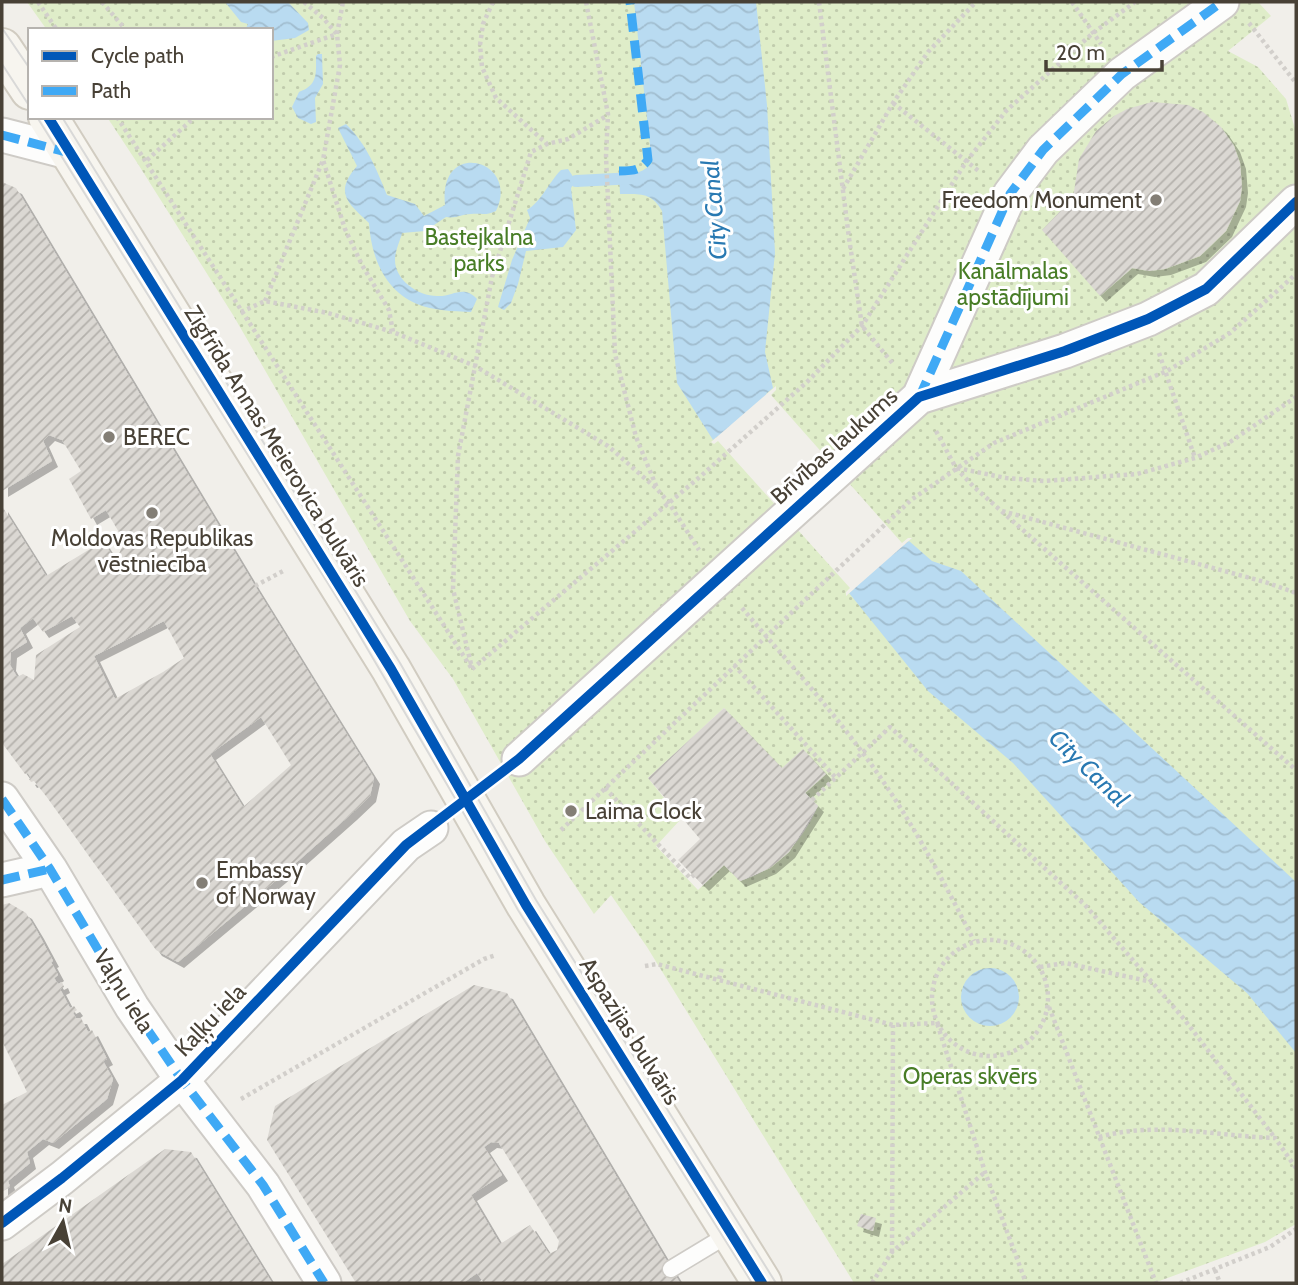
<svg xmlns="http://www.w3.org/2000/svg" width="1298" height="1285" viewBox="0 0 1298 1285" font-family="Cabin,sans-serif">
  <style>
    .park { fill: url(#park-dots); fill-rule: evenodd }
    .water { fill: url(#water-waves) }
    .pier { fill: #f1efea }
    .lines { fill: none; stroke-linecap: round; stroke-linejoin: round }
    .stream { stroke: #b9dbf1; stroke-width: 12 }
    .building { fill: url(#building-hatch); fill-rule: evenodd; filter: url(#shadow) }
    .lane-casing { stroke: #cecbc6; stroke-width: 19 }
    .street-casing { stroke: #cecbc6; stroke-width: 37 }
    .secondary-casing { stroke: #d1ccc1; stroke-width: 42 }
    .path { stroke: #d2cfcb; stroke-width: 4.5; stroke-dasharray: 3.5 3.5; stroke-linecap: butt }
    .lane { stroke: #fdfdfc; stroke-width: 16 }
    .street { stroke: #fdfdfc; stroke-width: 33 }
    .secondary { stroke: #f7f5ef; stroke-width: 38 }
    .tram { stroke: #d9d9d8; stroke-width: 2 }
    .quiet { stroke: #3fa9f5; stroke-width: 9; stroke-dasharray: 18 9; stroke-linecap: butt }
    .cycleway-casing { stroke: #fff; stroke-width: 15 }
    .cycleway { stroke: #0057b8; stroke-width: 10 }
    .poi-dot { fill: #837e75; stroke: #fff; stroke-width: 2.5 }
    .labels { text-anchor: middle; dominant-baseline: central; stroke-width: 6; stroke-linejoin: round; paint-order: stroke }
    .poi-label { font-size: 23px; fill: #484136; stroke: #fff; text-anchor: start }
    .park-label { font-size: 23px; fill: #487d26; stroke: #fff }
    .street-label { font-size: 23px; fill: #484136; stroke: #fff }
    .water-label { font-size: 24px; font-style: italic; fill: #2879b2; stroke: #fff }
  </style>
  <defs>
    <pattern id="park-dots" width="8" height="8" patternUnits="userSpaceOnUse" patternTransform="scale(1.75)"><rect width="8" height="8" fill="#dfedc9"/><path d="M2 2h.1M6 6h.1" fill="none" stroke="#c1ccad" stroke-width="1.8" stroke-linecap="round"/></pattern>
    <pattern id="water-waves" width="16" height="10" patternUnits="userSpaceOnUse" patternTransform="scale(1.75)"><rect width="16" height="10" fill="#b9dbf1"/><path d="M0 5q4-4 8 0t8 0" fill="none" stroke="#a1bdcf"/></pattern>
    <pattern id="building-hatch" width="6" height="6" patternUnits="userSpaceOnUse" patternTransform="scale(1.75)"><rect width="6" height="6" fill="#dbd8d3"/><path d="M-1 1l2-2M0 6l6-6M5 7l2-2" fill="none" stroke="#b4b1ac"/></pattern>
    <filter id="shadow"><feDropShadow dx="6" dy="6" stdDeviation="0" flood-color="#0004"/></filter>
  </defs>
  <rect width="100%" height="100%" fill="#f1efea"/>
  <path class="park" d="M27,2H1258L1271,16L1228,51L1258,67L1286,99L1296,132V1224L1265,1242L1154,1283H854L647,947L611,895L594,914L545,841L453,679L410,621L233,315L138,164L107,117H271V30H47ZM724,708L818,806C802,841 778,870 740,881L724,865L698,890L656,846L681,819L648,778Z"/>
  <path class="water" d="M225,2H288L308,23L309,30L295,38L271,41V30H245L248,24L241,22Z
    M634,2H756L767,105L775,253L765,352L773,388L766,394L901,547L909,541L932,561L961,571L1296,882V1053L1247,993L1139,902L1013,763L928,691L849,593L854,589L718,436L713,440L677,383L662,211C652,192 639,194 620,194L619,174C633,174 642,174 652,163Z
    M318,54H322L323,84L315,98L316,122L311,124L298,118L292,107L299,92C318,85 316,74 316,56Z
    M346,124C367,145 376,168 387,195L415,204L424,216L445,205C438,137 521,160 496,211C485,216 483,213 471,214C462,214 456,219 446,217L425,231L402,233C400,241 395,251 395,260C395,280 418,296 437,296C453,297 463,284 477,299L471,312C454,311 433,311 417,304C384,290 371,256 369,223C347,202 334,193 357,166L338,128Z
    M568,169L576,181L571,188L576,230L563,247L526,251L518,284L511,303L504,310L498,307L512,260L530,218L527,210C541,202 549,182 561,170Z
    M961 997a29 29 0 1 1 58 0a29 29 0 1 1-58 0Z"/>
  <path class="pier" d="M776,386V390L771,395L902,543L908,538H912L846,596V592L850,588L718,441L714,444L711,442Z"/>
  <g class="lines">
    <path class="stream" d="M576,181L635,178"/>
  </g>
  <path class="building" d="M1152,102L1188,105L1203,112L1221,127L1234,146L1240,163L1242,187L1240,201L1226,231L1200,256L1165,269L1149,271L1132,268L1100,296L1042,230L1073,198L1079,159L1096,131L1114,116L1127,109Z
    M2,182L16,188L255,586L374,778L370,796L351,814L280,877L178,962L156,950L46,796L34,781L31,782L29,779L31,778L28,773L25,774L2,743V506L46,576L103,541L113,557L119,554L124,541L106,510L91,519L69,479L81,471L62,440L49,435L43,441L52,461L2,491ZM72,616L80,627L36,655L34,680L23,674L17,677L10,665L11,652L27,642L20,628L33,618L43,632ZM164,621L184,658L163,672L115,699L94,656ZM261,717L291,765L243,807L210,754Z
    M724,708L782,768L803,749L826,774L805,793L818,806L789,852L770,868L740,881L724,865L703,885L678,860L700,839L648,778Z
    M9,903L26,913L38,933L53,961L51,962L58,975L54,978L58,984L62,982L64,987L60,989L70,1008L74,1006L77,1010L73,1013L76,1018H81L88,1032L92,1030L107,1059L103,1061L113,1079L107,1099L53,1143L43,1139L27,1152L30,1163L8,1181L10,1187L2,1192V1105L27,1092L2,1041V905Z
    M474,985L507,993L680,1283H484L477,1273L463,1283H356L267,1140L275,1106ZM491,1142L499,1143L559,1241L557,1250L549,1254L530,1225L500,1244L471,1195L502,1175L484,1147Z
    M165,1149L191,1152L272,1283H2V1264Z
    M861,1214L876,1218L873,1231L857,1226Z"/>
  <g class="lines">
    <g class="lane-casing">
      <path id="lane" d="M671,1269L724,1237"/>
    </g>
    <g class="street-casing">
      <path id="street" d="M2,135L72,153
        M919,397L1065,351L1148,319L1206,289L1296,202
        M519,759L919,397L1010,194L1043,150L1122,74L1222,2
        M2,799L50,869L132,1007L182,1080L263,1185L324,1283
        M2,880L50,869
        M2,1223L62,1178L182,1080L386,866L406,845L431,828"/>
    </g>
    <g class="secondary-casing">
      <path id="secondary" d="M2,48L30,90
        M48,117L391,669L526,905L762,1283"/>
    </g>
    <path class="path" d="M38,2L57,30
      M102,2L126,30
      M304,2L323,18L337,34L340,65L323,160L345,229L362,265L389,310L393,332
      M493,2L483,24L480,45L482,67L496,98L547,144L568,139L608,115
      M586,2L608,114L606,156L615,354L636,437L657,488
      M819,2L849,238L862,326L894,365
      M1072,2L1101,44
      M1249,23L1296,83
      M271,57L337,34L343,2
      M893,103L980,172
      M117,117L472,669
      M147,160L195,117
      M843,189L893,103L928,52L976,2
      M265,301L323,160
      M241,312L265,301L328,313L393,332L475,366L608,446L657,489L669,503L699,550
      M1159,353L1195,458
      M936,431L956,468L974,487L1296,770
      M957,468L1006,478L1044,481L1137,474L1195,458L1230,442L1296,397
      M1002,511L1265,582L1296,593
      M255,586L285,570
      M742,608C782,655 825,702 862,752C906,810 941,876 974,941
      M471,664L453,589L458,456L492,277L531,152L547,144
      M734,665L835,777
      M472,669L702,475L807,382L862,326L966,162L1006,111L1093,33L1135,2
      M605,788L690,878L694,875
      M812,800L890,727L1085,905L1184,1019L1275,1138
      M561,830L911,500L994,443L1167,371L1230,333L1296,274
      M932 998a58 58 0 1 1 116 0a58 58 0 1 1-116 0Z
      M645,966L657,964L893,1025L937,1023L985,1172L1026,1283
      M1040,967L1065,963L1152,982
      M719,979L722,967
      M1049,1007L1156,1283
      M241,1099L484,959L496,955
      M1099,1137C1158,1121 1215,1136 1275,1138L1296,1168
      M892,1252L893,1025
      M1215,1270L1220,1283
      M872,1283L892,1252L985,1172
      M1180,1283L1270,1247L1296,1229"/>
    <use href="#lane" class="lane"/>
    <use href="#street" class="street"/>
    <use href="#secondary" class="secondary"/>
    <path class="tram" d="M2,28L30,69
      M2,64L30,107
      M37,117L347,614L459,805L518,910L752,1283
      M62,117L400,663L536,900L776,1283"/>
    <path class="quiet" d="M2,135L70,153
      M619,171C632,171 640,171 648,160L630,2
      M919,398L1010,194L1043,150L1122,74L1222,2
      M2,799L50,869L132,1007L182,1080L263,1185L324,1283
      M2,880L50,869"/>
    <g class="cycleway-casing">
      <path id="cycleway" d="M48,117L391,669L526,905L762,1283
        M2,1223L62,1178L182,1080L406,845L519,759L919,397L1065,351L1148,319L1206,289L1296,202"/>
    </g>
    <use href="#cycleway" class="cycleway"/>
  </g>
  <g class="poi-dot">
    <circle cx="1156" cy="200" r="7"/>
    <circle cx="109" cy="437" r="7"/>
    <circle cx="152" cy="513" r="7"/>
    <circle cx="571" cy="811" r="7"/>
    <circle cx="202" cy="883" r="7"/>
  </g>
  <g class="labels">
    <g class="poi-label">
      <text x="1142" y="200" text-anchor="end">Freedom Monument</text>
      <text x="123" y="437">BEREC</text>
      <text x="152" y="538" text-anchor="middle">Moldovas Republikas<tspan x="152" dy="26">vēstniecība</tspan></text>
      <text x="585" y="811">Laima Clock</text>
      <text x="216" y="870">Embassy<tspan x="216" dy="26">of Norway</tspan></text>
    </g>
    <g class="park-label">
      <text x="479" y="237">Bastejkalna<tspan x="479" dy="26">parks</tspan></text>
      <text x="1013" y="271">Kanālmalas<tspan x="1013" dy="26">apstādījumi</tspan></text>
      <text x="970" y="1076">Operas skvērs</text>
    </g>
    <g class="street-label">
      <text transform="translate(277 446) rotate(58)">Zigfrīda Annas Meierovica bulvāris</text>
      <text transform="translate(834 446) rotate(-42)">Brīvības laukums</text>
      <text transform="translate(124 991) rotate(58)">Vaļņu iela</text>
      <text transform="translate(210 1020) rotate(-46)">Kaļķu iela</text>
      <text transform="translate(630 1031) rotate(58)">Aspazijas bulvāris</text>
    </g>
    <g class="water-label">
      <text transform="translate(714 210) rotate(-95)">City Canal</text>
      <text transform="translate(1089 768) rotate(44)">City Canal</text>
    </g>
  </g>
  <rect width="1298" height="1285" fill="none" stroke="#484136" stroke-width="7"/>
  <rect x="28" y="28" width="245" height="91" fill="#ffffff" stroke="#b6b3af" stroke-width="2"/>
  <rect x="42" y="51" width="35" height="10" fill="#0057b8" stroke="#b6b3af" stroke-width="2"/>
  <text x="91" y="63" font-size="21" fill="#484136">Cycle path</text>
  <rect x="42" y="86" width="35" height="10" fill="#3fa9f5" stroke="#b6b3af" stroke-width="2"/>
  <text x="91" y="98" font-size="21" fill="#484136">Path</text>
  <g transform="translate(63 1222) rotate(8)" stroke="#ffffff" stroke-width="5" paint-order="stroke">
  <path d="M0-5L12 26L0 18L-12 26Z" fill="#484136"/>
  <text y="-10" font-size="19" font-weight="bold" text-anchor="middle" fill="#484136">N</text>
  </g>
  <path d="M1046 60v10h116v-10" fill="none" stroke="#484136" stroke-width="3.5"/>
  <text x="1056" y="60" font-size="21" fill="#484136" stroke="#ffffff" stroke-width="5" paint-order="stroke">20 m</text>
</svg>
